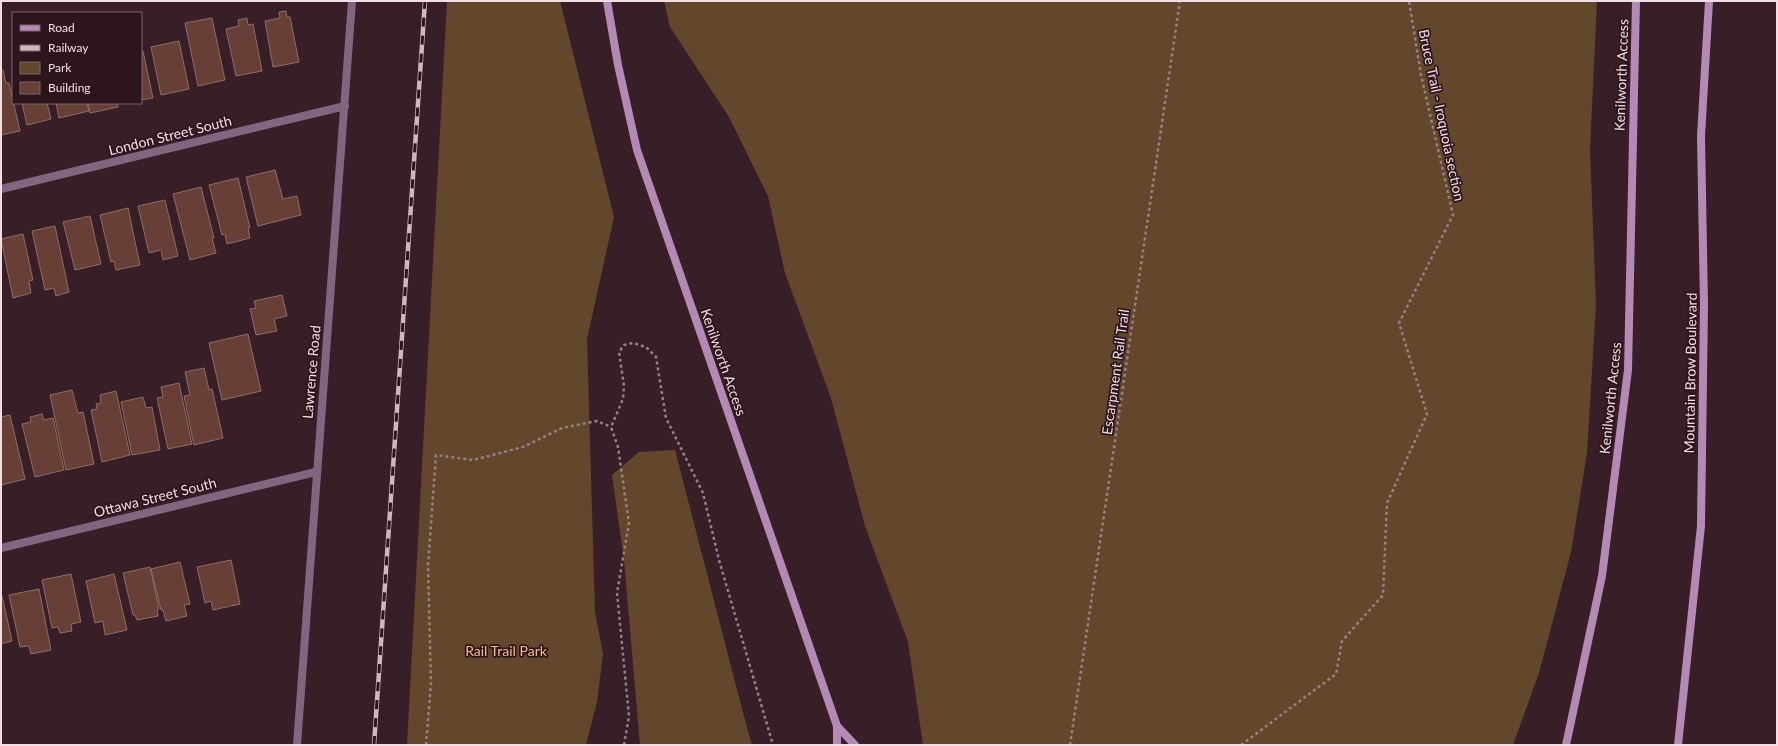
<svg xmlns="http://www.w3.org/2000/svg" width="1778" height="746" viewBox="0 0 1778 746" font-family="Lato,sans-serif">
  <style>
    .green { fill: #63472d }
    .building { fill: #683f37; stroke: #8d6e67 }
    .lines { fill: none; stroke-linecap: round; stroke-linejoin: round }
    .path { stroke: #978087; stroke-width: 2.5; stroke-dasharray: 3 3; stroke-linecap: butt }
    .minor { stroke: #826681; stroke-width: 8 }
    .tertiary { stroke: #826681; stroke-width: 8 }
    .secondary { stroke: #b589b5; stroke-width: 8 }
    .rail-casing { stroke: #cdb9bf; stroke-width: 4.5 }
    .rail { stroke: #2d151d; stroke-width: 3; stroke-dasharray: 9; stroke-linecap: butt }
    .labels { text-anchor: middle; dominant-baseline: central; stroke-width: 3.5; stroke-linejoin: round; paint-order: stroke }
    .street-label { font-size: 14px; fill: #f1dee3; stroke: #2d151d }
    .park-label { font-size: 14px; fill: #f2bc8b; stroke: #2d151d }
  </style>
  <rect width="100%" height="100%" fill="#381e27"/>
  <path class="green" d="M447,1H560L614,217L587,339L595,612L603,654L597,702L586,745H407Z
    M664,1H1597L1590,149L1596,305L1587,453L1571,552L1539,673L1513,745H923L908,642L865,526L831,398L785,273L768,196L729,117L670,27Z
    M675,450L742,709L752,745H640L624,560L612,475L639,452Z"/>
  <path class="building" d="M286,11L287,17H290L299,62L273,67L265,21L280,18L279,12Z
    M212,18L225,80L198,86L185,23Z
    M247,18L248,25L253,24L262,71L236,76L226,29L239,26L238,20Z
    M179,41L189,89L161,95L151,47Z
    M143,51L153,98L141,100V52Z
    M3,70L6,83H9L20,131L1,135V71Z
    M22,103H47L51,119L27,125Z
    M56,103H87L89,111L59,118Z
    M88,103H117L118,107L90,113Z
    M275,170L283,199L297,196L301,215L258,226L246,177Z
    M238,178L250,228H248L250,238L227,244L225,234L222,235L209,185Z
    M201,187L214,238H212L216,253L190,260L173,194Z
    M165,200L178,256L163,260L161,250L149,253L138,206Z
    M128,208L140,265L116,270L114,261L111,262L100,215Z
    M90,216L101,264L75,270L63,222Z
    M55,226L69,292L56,296L54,288L45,290L32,231Z
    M23,234L33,280L29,281L31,293L13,298L1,239Z
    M282,295L287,316L274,319L277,331L256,335L250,309L256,308L254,301Z
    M248,334L261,391L222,400L209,343Z
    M204,368L209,390L212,389L223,438L194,445L184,396L190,395L185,372Z
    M179,383L192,444L168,449L157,398L163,397L161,387Z
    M72,390L78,413L83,412L94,464L66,470L50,395Z
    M116,391L130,455L102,462L91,410L97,409L96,404L101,403L100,395Z
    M143,397L146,408L152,407L160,450L132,455L121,402Z
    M42,414L44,420L53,418L64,470L35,477L22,424L31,422L30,417Z
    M10,415L25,479L1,485V417Z
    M231,560L240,604L213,610L211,601L205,603L197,567Z
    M180,562L190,604L184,605L187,616L166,621L163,610H161L151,569Z
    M150,567L159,609L157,610L158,616L137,620L135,615H133L123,573Z
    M71,574L81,622L71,624L72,631L60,633L58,627L52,628L42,580Z
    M114,574L127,630L105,635L103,621L95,623L86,581Z
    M39,589L51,650L31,654L29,646L20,647L9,595Z
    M2,596L12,641L1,644V597Z"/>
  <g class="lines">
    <path class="path" d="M426,745L431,684L428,566L436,455L473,460L523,447L562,428L597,421L611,427
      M624,745L629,716L617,593L629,523L618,447L611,427L623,399L624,386L619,352L624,345L633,343L646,347L656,357L666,418L703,493L719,560L773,745
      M1070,745L1180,1
      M1241,745L1336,674L1342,641L1383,595L1387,503L1427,414L1399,323L1453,215L1421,75L1409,1"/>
    <path class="minor" d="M1,189L345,106"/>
    <path class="tertiary" d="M1,548L316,472
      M297,745L352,1"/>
    <path class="secondary" d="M607,1L618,65L637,150L837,726V745
      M837,726L855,745
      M1566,745L1602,576L1628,370L1636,1
      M1678,745L1701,526L1704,305L1701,136L1709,1"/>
    <g class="rail-casing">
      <path id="rail" d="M374,745L425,1"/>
    </g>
    <use href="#rail" class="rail"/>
  </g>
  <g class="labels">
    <g class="street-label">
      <text transform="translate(1621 75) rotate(-88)">Kenilworth Access</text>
      <text transform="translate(1442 115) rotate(78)">Bruce Trail - Iroquoia section</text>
      <text transform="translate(170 135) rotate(-14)">London Street South</text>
      <text transform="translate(724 362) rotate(71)">Kenilworth Access</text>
      <text transform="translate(311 372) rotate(-85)">Lawrence Road</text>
      <text transform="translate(1115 372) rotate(-82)">Escarpment Rail Trail</text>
      <text transform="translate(1690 373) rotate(-89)">Mountain Brow Boulevard</text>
      <text transform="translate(1610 398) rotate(-84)">Kenilworth Access</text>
      <text transform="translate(155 497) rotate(-14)">Ottawa Street South</text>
    </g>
    <g class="park-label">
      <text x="506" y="650">Rail Trail Park</text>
    </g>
  </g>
  <rect width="1778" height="746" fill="none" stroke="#f1dee3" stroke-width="4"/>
  <rect x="12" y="12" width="130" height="92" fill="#2d151d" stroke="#7b656c"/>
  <rect x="20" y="25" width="20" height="6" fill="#b589b5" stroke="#7b656c"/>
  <text x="48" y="32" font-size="12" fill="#f1dee3">Road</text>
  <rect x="20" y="45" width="20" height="6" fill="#cdb9bf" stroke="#7b656c"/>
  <text x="48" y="52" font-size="12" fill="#f1dee3">Railway</text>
  <rect x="20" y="62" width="20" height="12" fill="#63472d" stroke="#7b656c"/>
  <text x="48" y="72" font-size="12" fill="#f1dee3">Park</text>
  <rect x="20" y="82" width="20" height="12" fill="#683f37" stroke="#7b656c"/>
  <text x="48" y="92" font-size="12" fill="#f1dee3">Building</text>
</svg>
